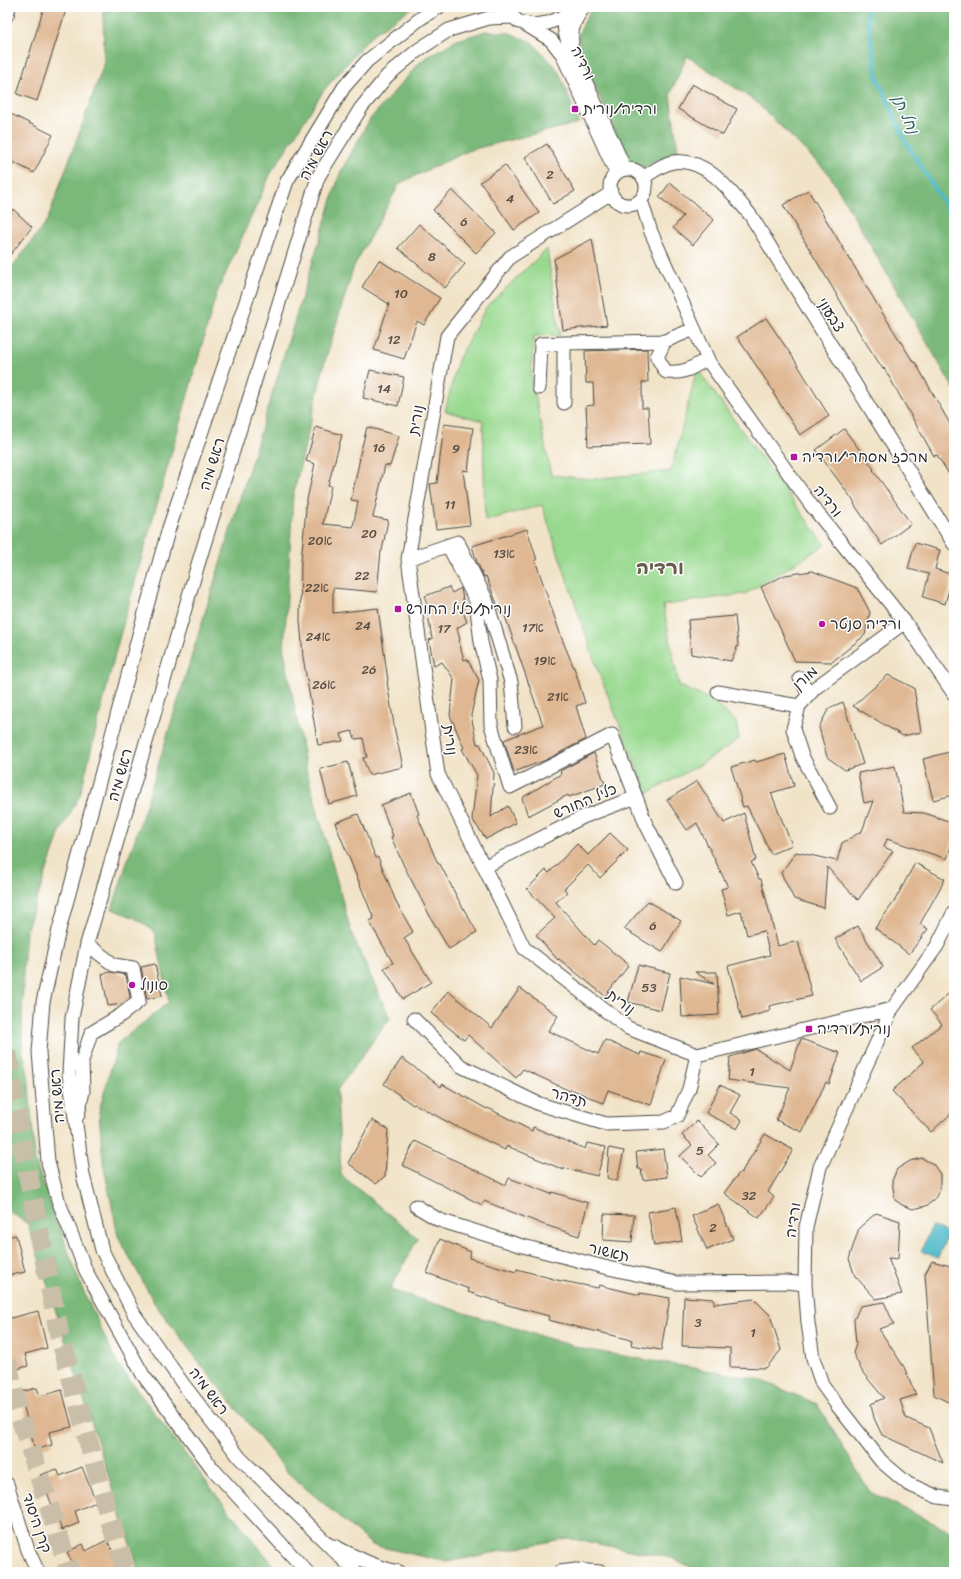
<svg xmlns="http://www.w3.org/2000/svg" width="961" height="1579" viewBox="0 0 961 1579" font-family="Sriracha,'Playpen Sans Hebrew',sans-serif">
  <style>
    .green { fill: #99d98f; stroke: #62825d }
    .forest { fill: #7ab97a; stroke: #527252 }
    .water { fill: #4ebac9; stroke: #3c727a }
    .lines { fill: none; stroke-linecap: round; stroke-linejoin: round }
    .stream { stroke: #4ebac9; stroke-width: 4 }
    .building { fill: #dfb792 }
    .highway-tunnel { stroke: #c9bea8; stroke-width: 20; stroke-dasharray: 20 10; stroke-linecap: butt }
    .minor-casing { stroke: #494742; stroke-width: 15 }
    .minor { stroke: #fff; stroke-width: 13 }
    .poi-dot { fill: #b5179e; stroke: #fff; stroke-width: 1.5 }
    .labels { text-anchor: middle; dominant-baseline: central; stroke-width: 3; stroke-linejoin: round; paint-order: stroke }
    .number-label { font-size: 13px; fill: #584e45 }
    .street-label { font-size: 15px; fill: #2b2b2b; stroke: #fff }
    .poi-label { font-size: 15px; fill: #2b2b2b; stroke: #fff; text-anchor: start }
    .water-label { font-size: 16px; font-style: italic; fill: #39646a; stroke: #fff }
    .district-label { font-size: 19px; font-weight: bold; fill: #6a5c4f; stroke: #fff }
  </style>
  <rect width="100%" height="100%" fill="#fff"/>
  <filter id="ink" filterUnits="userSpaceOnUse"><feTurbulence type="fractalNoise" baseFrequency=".025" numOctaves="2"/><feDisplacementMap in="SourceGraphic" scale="8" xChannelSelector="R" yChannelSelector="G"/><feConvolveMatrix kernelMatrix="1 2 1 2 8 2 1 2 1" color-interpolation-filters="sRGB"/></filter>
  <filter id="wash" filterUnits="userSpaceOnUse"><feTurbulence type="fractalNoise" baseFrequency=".012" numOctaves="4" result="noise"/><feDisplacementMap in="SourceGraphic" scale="16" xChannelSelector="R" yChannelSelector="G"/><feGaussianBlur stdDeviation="0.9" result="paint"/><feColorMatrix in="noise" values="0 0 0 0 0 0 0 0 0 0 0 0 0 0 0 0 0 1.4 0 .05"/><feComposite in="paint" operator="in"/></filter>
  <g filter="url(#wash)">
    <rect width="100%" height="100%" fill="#f1e3c7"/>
    <path class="green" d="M547,249L560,335L534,336L531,375L551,475L592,479L671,471L697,369L825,545L745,594L663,605L679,686L712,700L736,722L739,739L703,763L647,794L596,665L542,505L485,521L483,421L445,411L458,360L487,306Z"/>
    <path class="forest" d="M103,7H413L372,35L324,90L271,173L216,295L117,646L80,795L60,832L26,931L23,973L22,1049L28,1073L35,1161L82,1288L117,1363L217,1496L279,1572H139L28,1224L7,1210V274L47,221L104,64Z
      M592,7H954V389L829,174L754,100L687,56L670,95L678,151L642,168L628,160L584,63L579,44L578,35Z
      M485,31L509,33L532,42L558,70L579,123L470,150L400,183L354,266L325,361L293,496L284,650L306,769L352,935L390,1018L337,1090L341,1175L418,1238L390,1290L583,1349L758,1379L817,1404L870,1492L954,1533V1572H701L672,1558L567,1538L447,1562L372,1545L289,1474L205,1370L155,1304L118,1236L103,1162L99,1111L118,1043L169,1002L155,932L135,918L112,909L144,811L340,173L370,119L422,60L455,41Z"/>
    <path class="water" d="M932,1226L948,1233L938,1258L921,1251Z"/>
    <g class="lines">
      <path class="stream" d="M866,7L877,77L905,141L954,219"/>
    </g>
    <g id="blocks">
      <path class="building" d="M44,7H67L37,101L17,94Z
        M692,84L737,109L723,135L678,109Z
        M7,112L53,135L34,173L7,159Z
        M547,144L575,191L553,204L525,157Z
        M505,165L539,213L514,230L480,182Z
        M670,183L714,220L693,245L673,228L683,216L659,197Z
        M452,190L496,233L476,253L433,210Z
        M808,190L880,309L914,363L915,362L954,431V482L937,455L934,456L884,368L883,369L862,337L783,205Z
        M13,209L32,227L7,259V219Z
        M419,224L465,264L445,288L398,248Z
        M592,239L607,325L563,330L554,259Z
        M379,260L440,298L424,325L417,321L404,359L374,350L389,304L362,287Z
        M766,318L794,359L829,416L800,435L773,393L774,392L737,337Z
        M647,349L648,382H642V408H648L650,444L588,446L586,406L594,405L593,383H586L585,351Z
        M370,370L404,377L398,406L363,398Z
        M444,424L473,428L468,471L463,470L470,525L436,529L430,484L437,483Z
        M316,427L342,435L328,485L331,486L323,524L353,527L358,501L351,500L360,458H359L367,427L399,436L390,466L385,465L373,517L388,520L382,551H381L377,592L333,588V613L378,608L388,681L387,682L395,731L403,767L369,775L363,758L367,757L363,738L355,739L352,731L341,734L343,741L318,745L303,657L300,620L301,561L306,509L305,508L315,464L306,461Z
        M844,429L874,469L873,470L911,524L882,545L854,504L855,503L816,450Z
        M527,529L537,560H535L562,639L576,673L585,703L576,706L586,739L548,759L514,772L504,740L543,725L504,613L501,614L486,576L484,577L477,562L472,546Z
        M915,543L940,550L935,569L953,575L945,604L923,597L929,574L908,569Z
        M812,571L857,588L870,612L865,635L832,662L795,661L761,587L785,575Z
        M449,587L452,593L461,588L465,611L463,612L467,622L457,628L460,640L459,641L464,660L467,659L479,680L471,715L477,744H480L494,773L491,817L508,806L516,823L486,839L472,819L477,775L462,749L464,748L450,715L454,679L442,662L434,666L429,640L432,639L425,596Z
        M735,616L738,645L731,661L691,654L688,620Z
        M888,675L914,688L921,732L903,736L853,706Z
        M843,702L863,764L845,770L827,757L819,727L829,708Z
        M949,752L954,771V795L933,800L923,759Z
        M594,753L605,784L569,797L568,795L528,816L522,798L561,774L560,771Z
        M785,754L794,786L771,793L792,845L771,854L747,806L743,807L731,767L755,760L756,762Z
        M348,762L357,796L329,804L320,769Z
        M895,766L904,812L924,813L954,823V837L947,859L887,839L884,847L893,851L858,900L827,867L824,908L794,899L781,873L796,852L837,861L842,843L862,831L873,801L864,803L858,773Z
        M697,781L724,823L744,813L756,860L751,862L759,879H761L778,946L798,941L812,996L769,1006L770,1011L742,1019L728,966L770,955L764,931L747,935L741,911L728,915L721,889L728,887L697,823L687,830L667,800Z
        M411,793L419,814L417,815L438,864H440L459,901L477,932L449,949L432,920L404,866L391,837L393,836L381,805Z
        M358,814L376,858L378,857L397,904L413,932L404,938L431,982L403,999L384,968L393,963L369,921L374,919L335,823Z
        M610,833L628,850L600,878L588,865L564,889L567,892L556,902L594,945L598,940L629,965L605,996L559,959L558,960L536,935L555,918L527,889L546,870L549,873L577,844L588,855Z
        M915,863L945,879L920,924L928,929L909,954L875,928L894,902Z
        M648,901L681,921L662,952L624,929Z
        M858,926L883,967L861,981L835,939Z
        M155,964L162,996L147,999L141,967Z
        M638,965L670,973L661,1010L628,1002Z
        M111,972L126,975L130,998L123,1004L108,1006L102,974Z
        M695,972H717L719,1015L682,1017L680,976L714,984Z
        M520,988L558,1016L548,1031L598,1054L605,1040L640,1055L641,1052L666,1060L651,1105L608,1090L603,1103L571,1089L570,1091L523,1069L516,1078L468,1035L464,1040L431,1013L448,991L492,1028Z
        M954,989V1111L931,1132L892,1091L924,1062L912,1048L942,1024L930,1010Z
        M801,1039L840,1053L829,1084L826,1082L802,1132L776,1120L790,1088L728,1080L730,1057L756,1049L790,1070Z
        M402,1058L441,1087L442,1084L487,1109L488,1108L532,1131L533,1127L585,1149L587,1143L606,1147L597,1176L564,1168V1170L507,1146L505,1150L457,1126V1127L415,1104L413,1105L384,1084Z
        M720,1085L740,1095L730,1113L742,1120L737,1129L706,1113Z
        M372,1120L388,1129L385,1176L376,1184L348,1163Z
        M697,1121L719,1144L708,1155L716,1163L701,1177L680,1156L692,1145L682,1135Z
        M765,1134L793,1150L768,1192L774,1197L759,1218L724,1193L740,1172L741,1173Z
        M415,1141L506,1185L509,1178L551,1194L552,1192L588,1203L579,1236L542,1224L484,1201L482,1205L402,1165Z
        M609,1148L624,1151L617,1181L607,1178Z
        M663,1149L667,1177L643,1180L641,1169H638L636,1152Z
        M922,1158L933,1164L940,1174V1189L934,1200L926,1206L913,1209L902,1205L895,1200L892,1181L897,1169L910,1161Z
        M718,1204L733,1239L707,1250L692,1216Z
        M676,1207L682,1241L654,1246L648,1212Z
        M876,1213L900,1221L898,1259L888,1258L902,1294L876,1299L855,1276L849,1259L859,1228Z
        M604,1214L634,1215L632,1242L603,1240Z
        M16,1235L25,1272L11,1275L9,1270H7V1237Z
        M440,1239L471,1252L469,1258L516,1272L517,1269L557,1280L598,1288L599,1285L640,1295V1293L670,1298L661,1350L631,1345L632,1340L548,1320L549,1316L508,1305L468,1292L469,1289L427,1273Z
        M932,1261L954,1267V1405L934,1395L925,1274Z
        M684,1297L714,1299V1304L754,1299L770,1315L781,1350L766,1368L730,1367V1348L682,1346Z
        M884,1302L894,1324L879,1329L904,1367L916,1395L900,1400L906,1418L929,1428L943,1463L882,1435L874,1418L871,1404L884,1398L863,1373L853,1353L856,1344L854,1320L860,1306Z
        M38,1311L47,1348L25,1354L28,1366L10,1371L7,1358V1319Z
        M37,1388L40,1396L62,1390L72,1427L49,1432L52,1445L35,1450L20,1392Z
        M82,1467L96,1502L75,1511L79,1523L62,1530L40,1475L57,1469L60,1476Z
        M107,1540L124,1572H77L67,1552L83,1544L86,1551Z"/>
    </g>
  </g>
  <g filter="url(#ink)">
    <use href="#blocks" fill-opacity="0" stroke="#494742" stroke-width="1"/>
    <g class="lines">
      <path class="highway-tunnel" d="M7,1052L16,1112L59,1333L110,1520L127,1572
        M7,1361L17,1407L70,1572"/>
      <g class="minor-casing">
        <path id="minor" d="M502,7L519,22L534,25L548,23L563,17L571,7
          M7,15L9,7
          M563,17L565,32L569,45L625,169
          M525,24L551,40L562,54L616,173
          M572,42C570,28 576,18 584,7
          M610 187a18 18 0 1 1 36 0a18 18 0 1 1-36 0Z
          M643,178C652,172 662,164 673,162C707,157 732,193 751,216L954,544
          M611,193L510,257L447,336L408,559L438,774L524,948L628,1028L697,1055L892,1009
          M641,200L651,232L709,362L811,505L905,622L954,694
          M694,329L665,341L657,357L666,372C684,374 692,368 707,359
          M539,388L541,344L564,343
          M564,403V343L665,341
          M448,545L476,601L481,642L490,680L491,725L510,787L612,735L636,797
          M408,559L458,542L486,599L511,682L515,726
          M800,678L809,695
          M718,692L799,706
          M830,808L802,756L793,729L799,706L815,688L905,622
          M484,867L583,817L636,797L645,822L676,883
          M954,912L937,946L892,1009L820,1167L806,1227L805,1284L808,1323L813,1358L822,1384L837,1405L881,1461L908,1484L938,1497L954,1499
          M414,1019L461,1066L539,1104L606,1124L664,1122L677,1116L689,1089L697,1055
          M78,1115L83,1091L82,1061L91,1033L121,1015L139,1001L133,968L114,965L87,944
          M416,1206L439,1220L519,1245L608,1268L677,1283L787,1282L805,1284
          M7,1484L28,1550L38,1572
          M334,1546C354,1556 376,1568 399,1572
          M307,1572L212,1468L143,1375L86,1271L58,1200L48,1162L39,1052L43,1002L59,930L143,620L169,528L287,181L344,87L367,61L421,18L439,7
          M356,1572L240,1458L183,1384L134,1314L102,1250L83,1175L69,1074L72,1018L87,944L199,561L318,177L361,108L387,76L418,50L449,30L489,18L512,17
          M560,1572L576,1570L600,1572"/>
      </g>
      <use href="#minor" class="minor"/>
    </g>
  </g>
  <g class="poi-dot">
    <rect x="571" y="105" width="8" height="8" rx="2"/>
    <rect x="790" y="453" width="8" height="8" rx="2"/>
    <rect x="394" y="605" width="8" height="8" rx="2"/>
    <circle cx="822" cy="624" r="4"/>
    <circle cx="132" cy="985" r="4"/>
    <rect x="805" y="1025" width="8" height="8" rx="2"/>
  </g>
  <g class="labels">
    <g class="number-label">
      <text x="550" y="174">2</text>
      <text x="510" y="198">4</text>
      <text x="464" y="221">6</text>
      <text x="432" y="256">8</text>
      <text x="401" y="293">10</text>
      <text x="394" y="339">12</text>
      <text x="384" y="388">14</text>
      <text x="379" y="447">16</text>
      <text x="456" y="448">9</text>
      <text x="450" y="504">11</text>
      <text x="369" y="533">20</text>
      <text x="320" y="540">20א</text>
      <text x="504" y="553">13א</text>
      <text x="362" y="575">22</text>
      <text x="317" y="587">22א</text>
      <text x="363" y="625">24</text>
      <text x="533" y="627">17א</text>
      <text x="444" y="628">17</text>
      <text x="318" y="636">24א</text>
      <text x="545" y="660">19א</text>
      <text x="369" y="669">26</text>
      <text x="324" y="684">26א</text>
      <text x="558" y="696">21א</text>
      <text x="526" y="749">23א</text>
      <text x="653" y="925">6</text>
      <text x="649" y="987">53</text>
      <text x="752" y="1071">1</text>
      <text x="700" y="1150">5</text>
      <text x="749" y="1195">32</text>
      <text x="713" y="1227">2</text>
      <text x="698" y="1322">3</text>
      <text x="753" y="1332">1</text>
    </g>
    <g class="street-label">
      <text transform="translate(583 63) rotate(64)">ורדיה</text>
      <text transform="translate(316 155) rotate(-62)">ראש מיה</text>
      <text transform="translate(831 315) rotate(58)">צבעוני</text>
      <text transform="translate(416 420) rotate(-80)">נורית</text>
      <text transform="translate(212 464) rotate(-73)">ראש מיה</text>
      <text transform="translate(828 501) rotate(52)">ורדיה</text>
      <text transform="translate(805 678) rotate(-42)">מורן</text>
      <text transform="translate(450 740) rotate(82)">נורית</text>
      <text transform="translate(120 775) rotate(-74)">ראש מיה</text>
      <text transform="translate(585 801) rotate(-23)">כליל החורש</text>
      <text transform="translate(621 1002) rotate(37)">נורית</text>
      <text transform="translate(57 1096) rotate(-95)">ראש מיה</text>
      <text transform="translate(569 1097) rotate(16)">תדהר</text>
      <text transform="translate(793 1220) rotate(-81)">ורדיה</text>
      <text transform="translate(609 1252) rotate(13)">תאשור</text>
      <text transform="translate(209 1391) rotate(53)">ראש מיה</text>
      <text transform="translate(37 1523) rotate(71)">קרן היסוד</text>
    </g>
    <g class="poi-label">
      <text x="583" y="109">ורדיה/נורית</text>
      <text x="802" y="457">מרכז מסחרי/ורדיה</text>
      <text x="406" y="609">נורית/כליל החורש</text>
      <text x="830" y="624">ורדיה סנטר</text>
      <text x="140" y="985">סונול</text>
      <text x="817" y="1029">נורית/ורדיה</text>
    </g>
    <g class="water-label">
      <text transform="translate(906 114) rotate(66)">נחל תן</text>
    </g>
    <g class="district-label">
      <text x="660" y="567">ורדיה</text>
    </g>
  </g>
  <rect width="961" height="1579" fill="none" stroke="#fff" stroke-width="24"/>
</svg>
